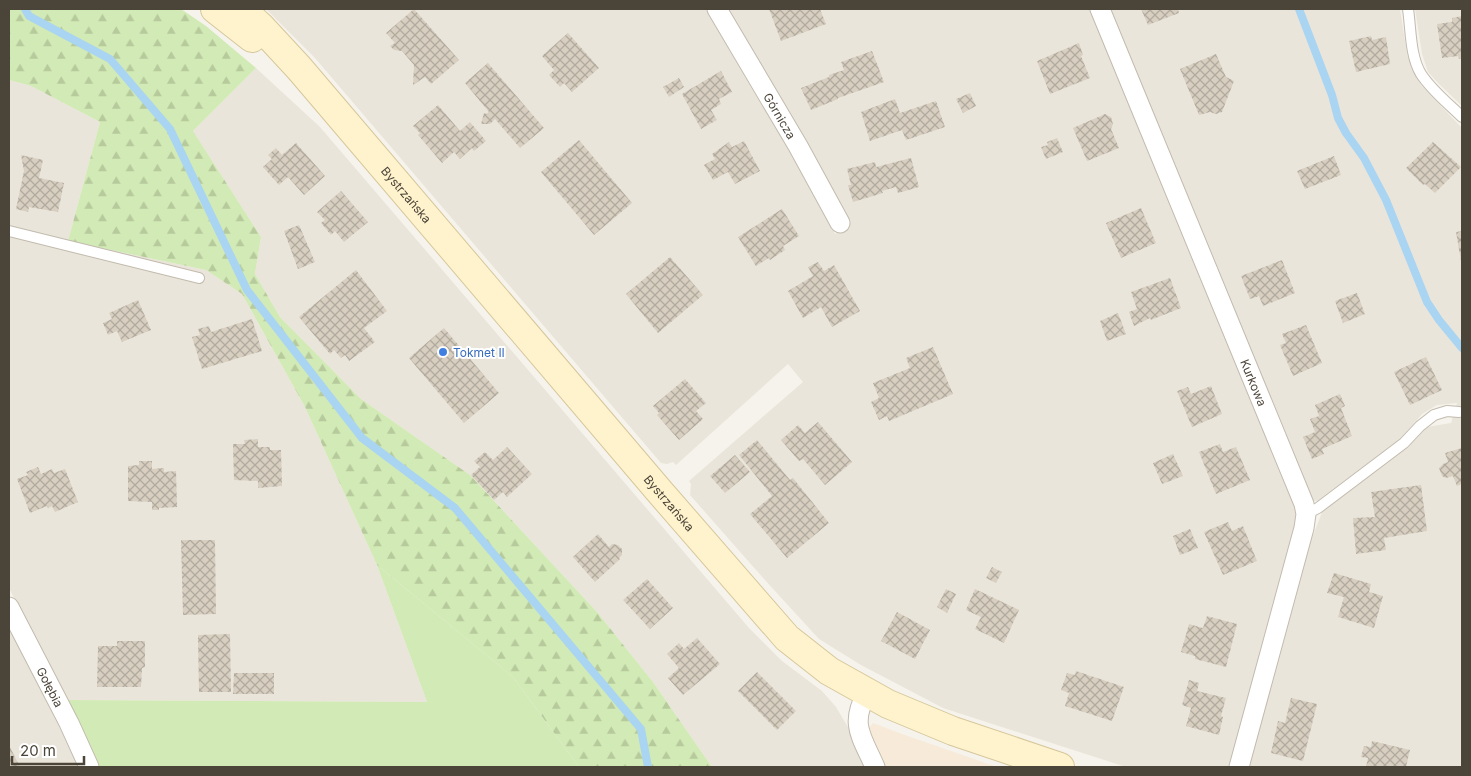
<svg xmlns="http://www.w3.org/2000/svg" width="1471" height="776" viewBox="0 0 1471 776" font-family="Inter,sans-serif">
  <style>
    .residential { fill: #eae5da }
    .commercial { fill: #f7ead8 }
    .green { fill: #d2eab5 }
    .forest { fill: url(#forest-firs) }
    .lines { fill: none; stroke-linecap: round; stroke-linejoin: round }
    .stream { stroke: #a9d4f2; stroke-width: 8 }
    .building { fill: url(#building-cross-hatch) }
    .lane-casing { stroke: #c2bbae; stroke-width: 12 }
    .street-casing { stroke: #c2bbae; stroke-width: 21 }
    .secondary-casing { stroke: #d6c79b; stroke-width: 30 }
    .lane { stroke: #fff; stroke-width: 10 }
    .street { stroke: #fff; stroke-width: 19 }
    .secondary { stroke: #fff3cd; stroke-width: 28 }
    .shop-dot { fill: #3f7fe0; stroke: #fff; stroke-width: 2 }
    .labels { text-anchor: middle; dominant-baseline: central; stroke-width: 4; stroke-linejoin: round; paint-order: stroke }
    .street-label { font-size: 12px; fill: #4b4439; stroke: #fff }
    .shop-label { font-size: 12px; fill: #366cbe; stroke: #fff; text-anchor: start }
  </style>
  <defs>
    <pattern id="forest-firs" width="22" height="20" patternUnits="userSpaceOnUse" patternTransform="scale(1.25)"><rect width="22" height="20" fill="#d2eab5"/><path d="M5 1l3.5 6h-7zM16 11l3.5 6h-7z" fill="#b6ca9c"/></pattern>
    <pattern id="building-cross-hatch" width="8" height="8" patternUnits="userSpaceOnUse" patternTransform="scale(1.25)"><rect width="8" height="8" fill="#d8cfc1"/><path d="M0 0l8 8M0 8l8-8" fill="none" stroke="#b1aa9e"/></pattern>
  </defs>
  <rect width="100%" height="100%" fill="#f6f3ec"/>
  <path class="residential" d="M266,9H711L835,234L849,225L769,83L723,9H1093L1295,503L1298,515V527L1232,767H1126L943,708L861,665L819,639L764,579L690,495L691,484L689,481L803,382L788,364L676,465L673,462L667,464L661,463L315,58Z
    M1107,9H1400L1407,54L1413,71L1421,85L1462,128V767H1247L1304,558L1323,510L1411,443L1427,427L1451,423L1457,403L1437,405L1422,414L1402,438L1317,501L1309,500Z
    M1415,9H1462V106L1438,83L1428,72L1422,54Z
    M256,68L320,127L749,628L782,661L822,691L836,707L858,744L869,767H712L653,682L597,612L470,475L361,399L280,317L255,274L261,237L193,131Z
    M9,80L31,86L100,122L68,241L206,270L242,294L305,407L377,565L427,702L65,700L9,588Z
    M9,629L62,732L78,767H9Z"/>
  <path class="commercial" d="M873,723L902,734L997,767H880L865,734Z"/>
  <path class="green" d="M377,565L513,677L579,767H96L65,700L427,702Z"/>
  <path class="forest" d="M9,9H181L206,26L256,68L193,131L261,237L255,274L280,317L361,399L470,475L597,612L653,682L712,767H579L513,677L377,565L305,407L242,294L206,270L68,241L100,122L31,86L9,80Z"/>
  <g class="lines">
    <path class="stream" d="M25,9L29,16L110,59L170,129L247,290L362,438L455,508L641,729L648,767
      M1299,9L1332,95L1338,118L1346,133L1364,158L1386,200L1427,302L1439,320L1462,348"/>
  </g>
  <path class="building" d="M414,9L459,60L431,84L425,77L413,85L414,65L402,51L394,50L390,46L395,43L386,33Z
    M769,9H820L826,24L781,41Z
    M1141,9H1178L1179,13L1148,25Z
    M1462,16V58L1459,59L1458,56L1442,58L1437,24L1452,22V18Z
    M568,33L599,68L572,92L564,83L560,87L549,75L554,70L542,56Z
    M1371,36L1372,40L1386,37L1390,64L1356,72L1349,41Z
    M1079,43L1083,55L1081,56L1090,78L1050,94L1037,61Z
    M872,51L884,82L838,98V99L811,110L801,88L829,77V75L844,70L841,62Z
    M1216,54L1226,77L1234,81L1222,112L1216,114L1210,112L1199,115L1180,69Z
    M488,63L544,128L520,148L495,119L490,124H481L484,113L487,114L489,112L465,83Z
    M721,71L732,92L719,99L721,104L711,110L717,120L701,129L682,94Z
    M679,78L684,87L669,97L663,87Z
    M970,93L976,106L963,113L956,99Z
    M895,99L900,113L936,101L945,127L906,140L902,130L870,141L861,112Z
    M438,105L460,131L470,122L486,141L474,151L472,148L460,159L454,152L442,163L418,135L420,133L413,126Z
    M1105,114L1111,117L1113,124L1111,129L1119,148L1087,161L1073,128Z
    M1057,138L1063,152L1046,159L1041,147L1048,145L1047,142Z
    M579,140L632,203L594,235L541,172Z
    M744,141L760,171L735,184L728,172L713,180L704,165L715,159L712,154L729,142L732,147Z
    M1433,142L1461,167L1435,193L1425,184L1423,185L1406,168Z
    M296,143L325,176L304,195L288,177L279,185L263,167L272,159L268,155L276,148L282,155Z
    M21,155L43,160L39,178L64,183L58,212L29,207L28,212L16,209L24,171Z
    M1334,156L1341,175L1305,189L1297,171Z
    M911,158L919,187L898,193L896,187L882,191L883,193L853,202L848,185H851L847,169L875,162L876,167Z
    M341,191L368,222L344,242L335,231L331,235L321,223L325,220L317,212Z
    M1141,208L1156,243L1121,258L1106,223Z
    M782,209L799,236L783,246L785,250L770,260L769,258L756,266L738,237Z
    M299,225L315,262L298,269L284,231Z
    M1462,231V261H1461L1456,232Z
    M670,257L703,295L658,333L626,294Z
    M1282,260L1295,293L1263,306L1259,296L1250,299L1241,276Z
    M818,262L824,271L834,265L860,311L832,327L821,307L803,318L788,291L813,276L808,267Z
    M356,270L387,311L364,328L375,342L349,361L345,355L341,358L334,350L330,354L299,317Z
    M1170,278L1181,308L1151,320L1150,318L1134,326L1129,312L1137,309L1131,292Z
    M1357,293L1365,314L1343,323L1335,301Z
    M138,300L151,330L122,342L117,331L108,335L103,323L112,319L109,313Z
    M1118,313L1126,334L1107,341L1100,321Z
    M252,319L262,351L202,369L192,337L200,335L198,329L209,326L211,332Z
    M1306,325L1322,363L1293,376L1280,345L1286,343L1282,334Z
    M444,328L499,393L464,423L409,358Z
    M933,347L953,394L889,421L887,416L879,420L871,402L879,398L873,383L910,368L906,358Z
    M1426,357L1442,390L1410,405L1394,372Z
    M685,379L706,403L696,411L703,419L679,440L657,415L659,413L653,406Z
    M1211,386L1222,414L1192,427L1177,391L1188,387L1191,394Z
    M1340,394L1345,406L1341,408L1352,436L1322,449L1324,454L1312,459L1303,437L1315,432L1310,419L1319,416L1315,405Z
    M818,422L852,462L825,485L803,459L799,461L781,440L798,425L805,433Z
    M258,439V447H270V450H281L282,486L258,488V481L234,480L233,444H245L244,440Z
    M757,440L790,480L793,478L829,523L787,558L750,514L772,496L739,455Z
    M1220,444L1223,452L1236,447L1250,480L1216,494L1199,452Z
    M507,447L532,474L507,497L503,492L494,500L471,475L480,467L474,461L485,452L493,460Z
    M1462,448V484L1457,486L1453,476L1446,478L1442,476L1439,468L1443,464L1448,462L1445,453Z
    M1173,454L1183,476L1162,484L1153,463Z
    M735,455L750,472L725,493L710,476Z
    M139,461H152V469L164,468V472L176,471L177,507L159,508V510H152V502L128,501V466L139,465Z
    M38,467L41,474L52,469L54,473L65,469L78,502L55,512L52,506L48,508L47,506L30,513L17,479L28,475L26,472Z
    M1421,485L1427,531L1384,538L1386,550L1356,554L1353,518L1375,517L1371,492Z
    M1228,522L1232,531L1243,526L1257,561L1223,575L1204,532Z
    M1190,529L1198,548L1180,555L1173,536Z
    M598,534L609,547L612,544L618,545L622,549V555L619,558L620,559L595,582L573,557Z
    M181,540H215L216,614L183,615Z
    M992,567L1002,572L996,583L986,578Z
    M1334,573L1371,584L1369,592L1383,596L1374,628L1338,617L1344,597L1327,593Z
    M647,579L673,608L650,629L623,600Z
    M946,589L956,594L947,613L937,607Z
    M975,589L1019,610L1004,643L975,629L981,617L966,610Z
    M897,612L930,630L915,659L881,641Z
    M1207,616L1237,624L1226,667L1195,659V656L1181,652L1189,624L1203,628Z
    M230,634L231,692H199L198,635Z
    M697,638L720,664L683,695L668,678L679,668L667,654L679,643L684,649Z
    M117,641H145V667L142,668L141,687H97L98,646H117Z
    M1076,671L1124,687L1112,721L1065,706L1069,693L1061,690L1067,673L1075,675Z
    M757,672L796,711L777,730L738,691Z
    M234,673H274V694H233Z
    M1189,680L1199,683L1197,691L1226,698L1221,716L1223,717L1219,735L1186,726L1191,708L1182,705Z
    M1291,698L1317,704L1303,761L1271,753L1278,721L1285,723Z
    M1372,741L1410,750L1406,767H1366L1368,758L1361,757L1364,746L1371,747Z
    M9,745L20,767H9Z"/>
  <g class="lines">
    <g class="lane-casing">
      <path id="lane" d="M1408,9C1411,29 1410,56 1421,74C1432,91 1449,104 1462,117
        M9,231L199,278
        M1306,514L1318,508L1404,443L1420,426L1434,415L1447,411L1459,412"/>
    </g>
    <g class="street-casing">
      <g id="street">
        <path id="s1" d="M717,9L798,146L840,223"/>
        <path id="s2" d="M1100,9L1304,504L1306,514L1304,528L1239,767"/>
        <path id="s3" d="M9,607L69,723L89,767"/>
        <path d="M867,693C849,724 862,737 875,767"/>
      </g>
    </g>
    <g class="secondary-casing">
      <g id="secondary">
        <path d="M215,9L252,38"/>
        <path id="s4" d="M241,9L261,27L299,68L660,492L787,638L829,671L888,704L953,731L1060,767"/>
      </g>
    </g>
    <use href="#lane" class="lane"/>
    <use href="#street" class="street"/>
    <use href="#secondary" class="secondary"/>
  </g>
  <circle class="shop-dot" cx="443" cy="352" r="5"/>
  <g class="labels">
    <g class="street-label">
      <text stroke="none"><textPath href="#s1" startOffset="124">Górnicza</textPath></text>
      <text stroke="none"><textPath href="#s4" startOffset="249">Bystrzańska</textPath></text>
      <text stroke="none"><textPath href="#s2" startOffset="404">Kurkowa</textPath></text>
      <text stroke="none"><textPath href="#s4" startOffset="654">Bystrzańska</textPath></text>
      <text stroke="none"><textPath href="#s3" startOffset="90">Gołębia</textPath></text>
    </g>
    <g class="shop-label">
      <text x="453" y="352">Tokmet II</text>
    </g>
  </g>
  <rect width="1471" height="776" fill="none" stroke="#4b4439" stroke-width="20"/>
  <path d="M12 756v8h72v-8" fill="none" stroke="#4b4439" stroke-width="2.5"/>
  <text x="20" y="756" font-size="15" fill="#4b4439" stroke="#ffffff" stroke-width="4" paint-order="stroke">20 m</text>
</svg>
